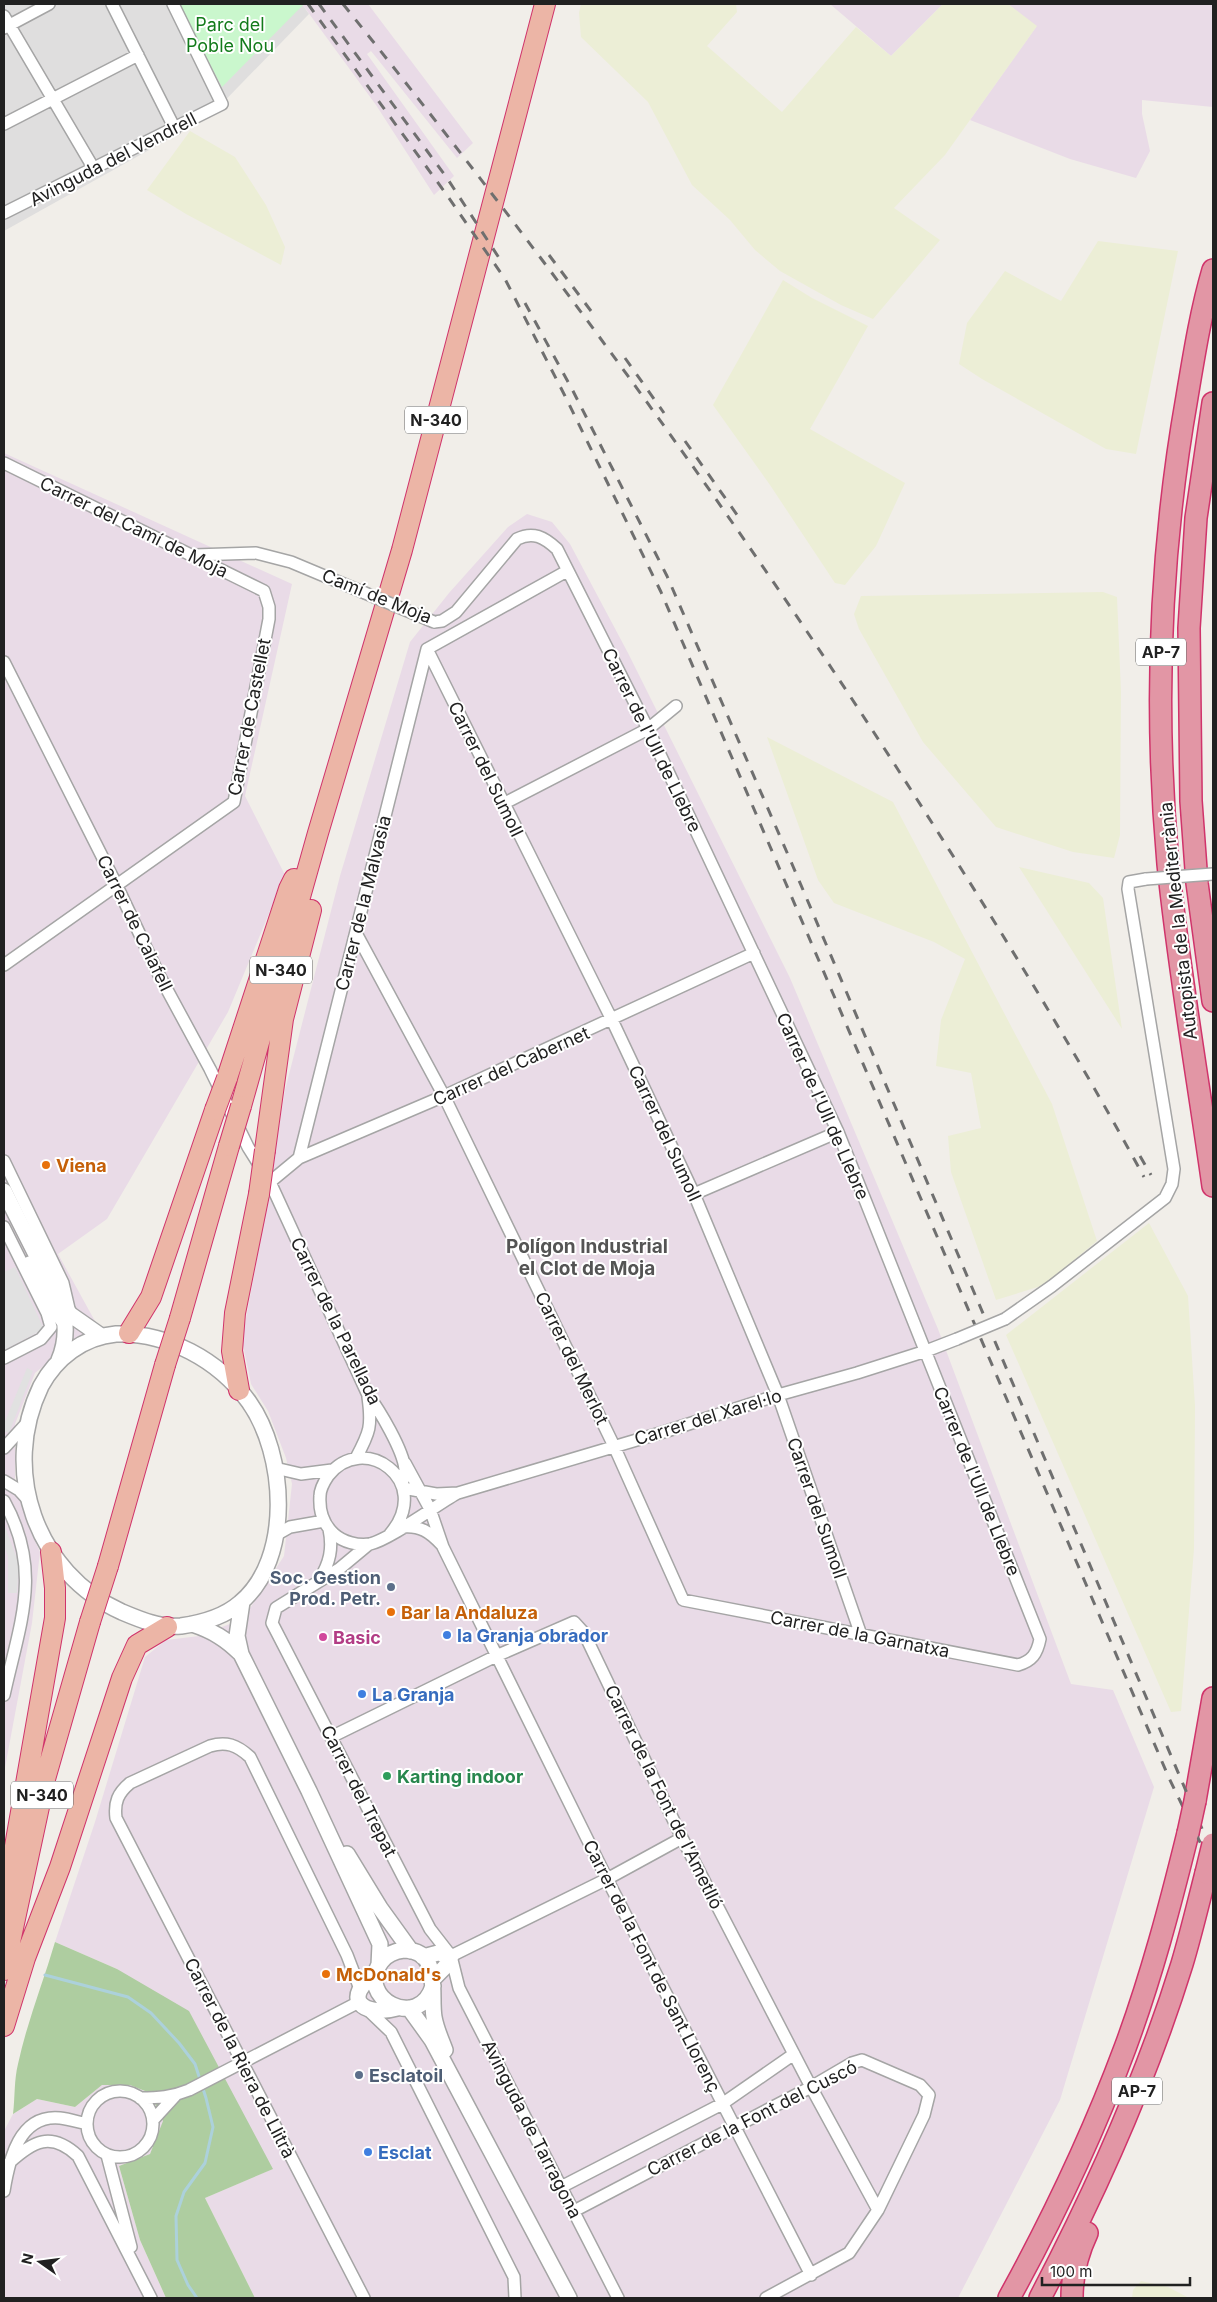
<svg xmlns="http://www.w3.org/2000/svg" width="1217" height="2302" viewBox="0 0 1217 2302" font-family="Inter,sans-serif">
  <style>
    .residential { fill: #dfdede }
    .industrial { fill: #e9dbe7 }
    .farmland { fill: #eceed6 }
    .forest { fill: #aecda0 }
    .park { fill: #caf7cd }
    .parking { fill: #e1e1e1 }
    .lines { fill: none; stroke-linecap: round; stroke-linejoin: round }
    .stream { stroke: #acd1db; stroke-width: 3 }
    .minor-casing { stroke: #a5a5a5; stroke-width: 14 }
    .tertiary-casing { stroke: #a5a5a5; stroke-width: 18 }
    .trunk-casing { stroke: #d0346b; stroke-width: 22 }
    .motorway-casing { stroke: #d0346b; stroke-width: 24 }
    .minor { stroke: #fff; stroke-width: 11 }
    .tertiary { stroke: #fff; stroke-width: 15 }
    .trunk { stroke: #ecb5a6; stroke-width: 20 }
    .motorway { stroke: #e296a5; stroke-width: 21 }
    .rail { stroke: #6f6f6f; stroke-width: 3; stroke-dasharray: 10 10; stroke-linecap: butt }
    .minor-bridge-casing { stroke: #a5a5a5; stroke-width: 14; stroke-linecap: butt }
    .trunk-bridge-casing { stroke: #d0346b; stroke-width: 22; stroke-linecap: butt }
    .motorway-bridge-casing { stroke: #d0346b; stroke-width: 24; stroke-linecap: butt }
    .minor-bridge { stroke: #fff; stroke-width: 11 }
    .trunk-bridge { stroke: #ecb5a6; stroke-width: 20 }
    .motorway-bridge { stroke: #e296a5; stroke-width: 21 }
    .food-dot { fill: #e8710a; stroke: #fff; stroke-width: 2 }
    .service-dot { fill: #5c6f8a; stroke: #fff; stroke-width: 2 }
    .shop-dot { fill: #3f7fe0; stroke: #fff; stroke-width: 2 }
    .hotel-dot { fill: #d1479c; stroke: #fff; stroke-width: 2 }
    .leisure-dot { fill: #2e9e5b; stroke: #fff; stroke-width: 2 }
    .labels { text-anchor: middle; dominant-baseline: central; stroke-width: 4; stroke-linejoin: round; paint-order: stroke }
    .shield { fill: #fff; stroke: #646464; stroke-width: 1 }
    .shield-label { font-size: 16px; font-weight: bold; fill: #212121 }
    .park-label { font-size: 18px; fill: #137b1b; stroke: #fff }
    .street-label { font-size: 18px; fill: #212121; stroke: #fff }
    .food-label { font-size: 18px; font-weight: bold; fill: #c56008; stroke: #fff; text-anchor: start }
    .service-label { font-size: 18px; font-weight: bold; fill: #4e5e75; stroke: #fff; text-anchor: end }
    .shop-label { font-size: 18px; font-weight: bold; fill: #366cbe; stroke: #fff; text-anchor: start }
    .hotel-label { font-size: 18px; font-weight: bold; fill: #b23c85; stroke: #fff; text-anchor: start }
    .leisure-label { font-size: 18px; font-weight: bold; fill: #27864d; stroke: #fff; text-anchor: start }
    .neighbourhood-label { font-size: 19px; font-weight: bold; fill: #545454; stroke: #fff }
  </style>
  <rect width="100%" height="100%" fill="#f1eee9"/>
  <path class="residential" d="M4,4H302L309,14L210,116L4,231Z"/>
  <path class="industrial" d="M302,4H368L473,143L457,158L371,51L367,54L454,176L434,195L376,105Z
    M830,4H943L891,56Z
    M1008,4H1213V107L1142,100V114L1150,151L1136,178L1070,159L970,120L1036,27Z
    M4,453L292,584L245,796L285,875L228,1012L107,1219L58,1254L96,1323L35,1373L15,1424V1482L27,1523L40,1552L32,1623L4,1773Z
    M527,514L552,522L570,544L628,653L790,978L938,1329L1071,1684L1113,1690L1154,1787L1060,2100L958,2298H255L205,2198L272,2169L117,1969L55,1942L95,1822L145,1657L166,1640L208,1635L222,1627L243,1619L284,1556L292,1484L286,1458L268,1411L251,1384L242,1340L261,1237L285,1090L340,876L410,642L449,593L508,527Z
    M102,2085H130L150,2093L164,2121L150,2154L119,2166L140,2240L166,2298H4V2131L13,2114L37,2099L75,2107Z"/>
  <path class="farmland" d="M581,4H736L737,12L707,46L782,112L856,27L891,56L943,4H1008L1037,26L945,155L894,208L940,240L873,319L841,305L780,271L755,250L730,220L692,185L648,102L581,37L579,13Z
    M190,131L235,157L266,205L285,247L281,265L186,214L147,190Z
    M1098,241L1178,251L1136,454L1106,449L982,379L959,364L967,323L1005,271L1061,301Z
    M783,280L812,298L868,326L810,429L905,483L876,546L845,585L835,583L770,485L713,405Z
    M1103,592L1117,597L1121,692L1120,835L1114,858L1073,852L996,827L923,742L859,629L854,614L861,596Z
    M767,737L893,802L1052,1104L1097,1241L1044,1285L996,1300L951,1172L948,1136L981,1128L971,1073L936,1066L941,1020L965,959L934,942L834,903L818,880Z
    M1019,867L1089,883L1103,898L1122,1029Z
    M1149,1223L1188,1296L1195,1406L1194,1549L1181,1711L1171,1712L1006,1335Z
    M1141,2281L1168,2287L1189,2298H1132L1133,2290Z"/>
  <path class="forest" d="M55,1942L117,1969L189,2011L273,2169L205,2198L255,2298H166L140,2240L119,2166L150,2154L163,2121L150,2093L130,2085H102L75,2107L37,2099L13,2114C15,2097 14,2080 18,2064C27,2022 43,1983 55,1942Z"/>
  <path class="park" d="M178,4H303V5L222,87Z"/>
  <path class="parking" d="M15,1267L44,1329L4,1350V1272Z
    M27,1368L33,1371L9,1433L4,1431V1424Z
    M4,1524L19,1564L17,1593H8V1556L4,1546Z"/>
  <g class="lines">
    <path class="stream" d="M45,1975L128,1997L151,2013L179,2043L195,2064L206,2098L213,2127L205,2163L184,2192L176,2216L177,2260L188,2285L197,2298"/>
    <g class="minor-casing">
      <path id="minor" d="M112,4L175,129
        M4,16L94,169
        M4,28L49,4
        M4,124L138,55
        M4,213L222,104L173,4
        M4,463L264,591L269,607V619L234,802L4,965
        M194,555L256,553L291,562L365,593
        M427,649L612,1020L694,1194L778,1395L861,1635
        M427,649L567,571
        M4,662L117,886L158,973L210,1069L248,1147L270,1182L368,1395C380,1411 403,1450 405,1469C405,1474 403,1480 402,1485
        M503,804L648,729L676,706
        M356,933L444,1096L614,1446L683,1600L1018,1665C1032,1661 1037,1654 1040,1639L838,1132L648,729L557,549C544,537 533,531 517,539L456,612L442,621L434,622
        M299,1158L427,649
        M4,1161L63,1283L70,1313
        M270,1182L299,1158L444,1096L754,953
        M694,1194L838,1132
        M4,1227L47,1313L51,1327L41,1339L4,1358
        M29,1262L61,1321
        M1005,1319L1052,1286L1165,1198L1172,1184L1174,1169L1128,889L1129,882L1146,879
        M4,1448L26,1424
        M356,1458C370,1432 372,1426 368,1397
        M405,1463L430,1509L443,1547L607,1879L811,2275
        M275,1468L301,1474L332,1470
        M4,1481L19,1490L29,1501
        M403,1488L436,1494L458,1493L667,1431L778,1395L857,1373L926,1351L957,1339
        M4,1501C43,1571 20,1622 4,1695
        M402,1527C420,1525 430,1532 442,1545
        M390,1534C435,1481 363,1430 328,1476C324,1482 320,1489 320,1496C319,1511 323,1524 334,1534C343,1542 358,1546 370,1544C389,1540 435,1506 456,1494
        M276,1535L290,1527L324,1521
        M369,1544L339,1569L276,1608L272,1623L430,1929L451,1956L459,1988L618,2298
        M319,1580C330,1563 333,1548 329,1529
        M331,1737L496,1656L574,1622L584,1633L682,1838L811,2087L878,2210
        M451,1956L607,1879L682,1838
        M360,1989L347,1955L250,1757C237,1745 226,1741 210,1746L130,1783C118,1793 114,1802 116,1818L364,2298
        M368,2010L391,2032L514,2277L515,2298
        M87 2124a33 33 0 1 1 66 0a33 33 0 1 1-66 0Z
        M140,2098C158,2098 172,2097 189,2090L359,2002
        M153,2120L175,2096
        M107,2155L131,2247
        M9,2163C33,2141 51,2131 78,2156L151,2298
        M561,2187L722,2104L794,2054
        M4,2191C9,2160 19,2114 60,2118C69,2119 78,2122 87,2124
        M574,2211L811,2087L852,2063L862,2060L920,2085L929,2095L924,2115L878,2210L849,2253L766,2298"/>
    </g>
    <g class="tertiary-casing">
      <path id="tertiary" d="M4,1191L61,1304C67,1323 67,1341 59,1360
        M61,1304L71,1315L101,1336
        M116,1334C167,1332 219,1360 249,1402C286,1454 293,1559 240,1603C224,1617 202,1623 181,1626C160,1628 141,1620 122,1612C36,1573 0,1471 41,1386C56,1358 83,1337 116,1334Z
        M242,1602L237,1636L241,1654L309,1791L380,1944L379,1965
        M192,1624C213,1631 226,1639 241,1654
        M347,1854L380,1908L411,1951
        M423,1957L438,1953L451,1956L445,1967L433,1979
        M376,1974C341,1997 362,2018 397,2008
        M433,1986C419,2032 355,1998 381,1962C386,1955 395,1951 404,1950C442,1950 430,1994 434,2017C436,2029 441,2039 445,2050
        M409,2008L432,2040L569,2298"/>
    </g>
    <g class="trunk-casing">
      <path id="trunk" d="M227,1078L289,889L294,879
        M241,1106L318,833L402,550L545,4
        M265,1150L283,1019L311,910
        M180,1318L229,1146
        M129,1333L151,1297L215,1110
        M239,1390L232,1351L235,1313L259,1194
        M108,1566L165,1365
        M4,1909L55,1618V1588L51,1552
        M4,1970L45,1779L90,1622
        M4,2026L25,1958L60,1867L122,1678L137,1645L167,1627"/>
    </g>
    <g class="motorway-casing">
      <path id="motorway" d="M1213,270C1201,311 1194,355 1187,397C1160,550 1154,709 1168,864C1179,972 1198,1079 1213,1186
        M1213,403L1196,518L1189,628L1191,801L1197,883L1213,1001
        M1195,1801L1213,1698
        M1009,2298C1053,2218 1093,2134 1125,2048C1151,1978 1170,1906 1188,1833
        M1040,2298C1096,2191 1146,2080 1182,1964C1191,1934 1198,1904 1206,1873
        M1072,2298C1072,2275 1077,2254 1087,2233"/>
    </g>
    <use href="#minor" class="minor"/>
    <use href="#tertiary" class="tertiary"/>
    <use href="#trunk" class="trunk"/>
    <use href="#motorway" class="motorway"/>
    <path class="rail" d="M308,4L444,191L505,279L565,396L661,592L1169,1778L1213,1869
      M319,4L447,178L503,264
      M343,4C552,264 748,533 927,815C1003,934 1077,1054 1144,1177
      M549,255L597,319
      M525,303L573,391L667,576L792,864L1203,1831
      M625,358L664,413
      M685,441L740,519
      M1140,1156L1151,1175"/>
    <g class="minor-bridge-casing">
      <path id="minor-bridge" d="M365,593L434,622
        M1146,879L1213,874
        M957,1339L1005,1319"/>
    </g>
    <g class="trunk-bridge-casing">
      <path id="trunk-bridge" d="M215,1110L227,1078
        M229,1146L241,1106
        M259,1194L265,1150
        M165,1365L180,1318
        M90,1622L108,1566"/>
    </g>
    <g class="motorway-bridge-casing">
      <path id="motorway-bridge" d="M1188,1833L1195,1801
        M1206,1873L1213,1844"/>
    </g>
    <use href="#minor-bridge" class="minor-bridge"/>
    <use href="#trunk-bridge" class="trunk-bridge"/>
    <use href="#motorway-bridge" class="motorway-bridge"/>
  </g>
  <g class="food-dot">
    <circle cx="46" cy="1165" r="5"/>
    <circle cx="391" cy="1612" r="5"/>
    <circle cx="326" cy="1974" r="5"/>
  </g>
  <g class="service-dot">
    <circle cx="391" cy="1587" r="5"/>
    <circle cx="359" cy="2075" r="5"/>
  </g>
  <g class="shop-dot">
    <circle cx="447" cy="1635" r="5"/>
    <circle cx="362" cy="1694" r="5"/>
    <circle cx="368" cy="2152" r="5"/>
  </g>
  <circle class="hotel-dot" cx="323" cy="1637" r="5"/>
  <circle class="leisure-dot" cx="387" cy="1776" r="5"/>
  <g class="labels">
    <g class="shield">
      <rect x="405" y="406.5" width="62" height="27" rx="4"/>
      <rect x="1136" y="638.5" width="50" height="27" rx="4"/>
      <rect x="250" y="956.5" width="62" height="27" rx="4"/>
      <rect x="11" y="1781.5" width="62" height="27" rx="4"/>
      <rect x="1112" y="2077.5" width="50" height="27" rx="4"/>
    </g>
    <g class="shield-label">
      <text x="436" y="420">N-340</text>
      <text x="1161" y="652">AP-7</text>
      <text x="281" y="970">N-340</text>
      <text x="42" y="1795">N-340</text>
      <text x="1137" y="2091">AP-7</text>
    </g>
    <g class="park-label">
      <text x="230" y="24">Parc del<tspan x="230" dy="21">Poble Nou</tspan></text>
    </g>
    <g class="street-label">
      <text transform="translate(113 159) rotate(-27)">Avinguda del Vendrell</text>
      <text transform="translate(134 527) rotate(26)">Carrer del Camí de Moja</text>
      <text transform="translate(377 596) rotate(22)">Camí de Moja</text>
      <text transform="translate(249 717) rotate(-79)">Carrer de Castellet</text>
      <text transform="translate(652 740) rotate(64)">Carrer de l'Ull de Llebre</text>
      <text transform="translate(486 769) rotate(64)">Carrer del Sumoll</text>
      <text transform="translate(363 903) rotate(-76)">Carrer de la Malvasia</text>
      <text transform="translate(1178 921) rotate(-96)">Autopista de la Mediterrània</text>
      <text transform="translate(135 923) rotate(64)">Carrer de Calafell</text>
      <text transform="translate(511 1066) rotate(-24)">Carrer del Cabernet</text>
      <text transform="translate(823 1106) rotate(66)">Carrer de l'Ull de Llebre</text>
      <text transform="translate(665 1133) rotate(65)">Carrer del Sumoll</text>
      <text transform="translate(336 1321) rotate(64)">Carrer de la Parellada</text>
      <text transform="translate(572 1358) rotate(64)">Carrer del Merlot</text>
      <text transform="translate(708 1417) rotate(-17)">Carrer del Xarel·lo</text>
      <text transform="translate(977 1481) rotate(68)">Carrer de l'Ull de Llebre</text>
      <text transform="translate(817 1508) rotate(71)">Carrer del Sumoll</text>
      <text transform="translate(860 1634) rotate(11)">Carrer de la Garnatxa</text>
      <text transform="translate(359 1791) rotate(63)">Carrer del Trepat</text>
      <text transform="translate(664 1797) rotate(64)">Carrer de la Font de l'Ametlló</text>
      <text transform="translate(652 1966) rotate(63)">Carrer de la Font de Sant Llorenç</text>
      <text transform="translate(240 2058) rotate(63)">Carrer de la Riera de Llitrà</text>
      <text transform="translate(752 2118) rotate(-27)">Carrer de la Font del Cuscó</text>
      <text transform="translate(532 2129) rotate(63)">Avinguda de Tarragona</text>
    </g>
    <g class="food-label">
      <text x="56" y="1165">Viena</text>
      <text x="401" y="1612">Bar la Andaluza</text>
      <text x="336" y="1974">McDonald's</text>
    </g>
    <g class="service-label">
      <text x="381" y="1577">Soc. Gestion<tspan x="381" dy="21">Prod. Petr.</tspan></text>
      <text x="369" y="2075" text-anchor="start">Esclatoil</text>
    </g>
    <g class="shop-label">
      <text x="457" y="1635">la Granja obrador</text>
      <text x="372" y="1694">La Granja</text>
      <text x="378" y="2152">Esclat</text>
    </g>
    <g class="hotel-label">
      <text x="333" y="1637">Basic</text>
    </g>
    <g class="leisure-label">
      <text x="397" y="1776">Karting indoor</text>
    </g>
    <g class="neighbourhood-label">
      <text x="587" y="1246">Polígon Industrial<tspan x="587" dy="22">el Clot de Moja</tspan></text>
    </g>
  </g>
  <rect width="1217" height="2302" fill="none" stroke="#212121" stroke-width="10"/>
  <g transform="translate(40 2262) rotate(284)" stroke="#ffffff" stroke-width="4" paint-order="stroke">
  <path d="M0-4L9 19L0 12L-9 19Z" fill="#212121"/>
  <text y="-8" font-size="14" font-weight="bold" text-anchor="middle" fill="#212121">N</text>
  </g>
  <path d="M1042 2277v8h148v-8" fill="none" stroke="#212121" stroke-width="2.5"/>
  <text x="1050" y="2277" font-size="15" fill="#212121" stroke="#ffffff" stroke-width="4" paint-order="stroke">100 m</text>
</svg>
